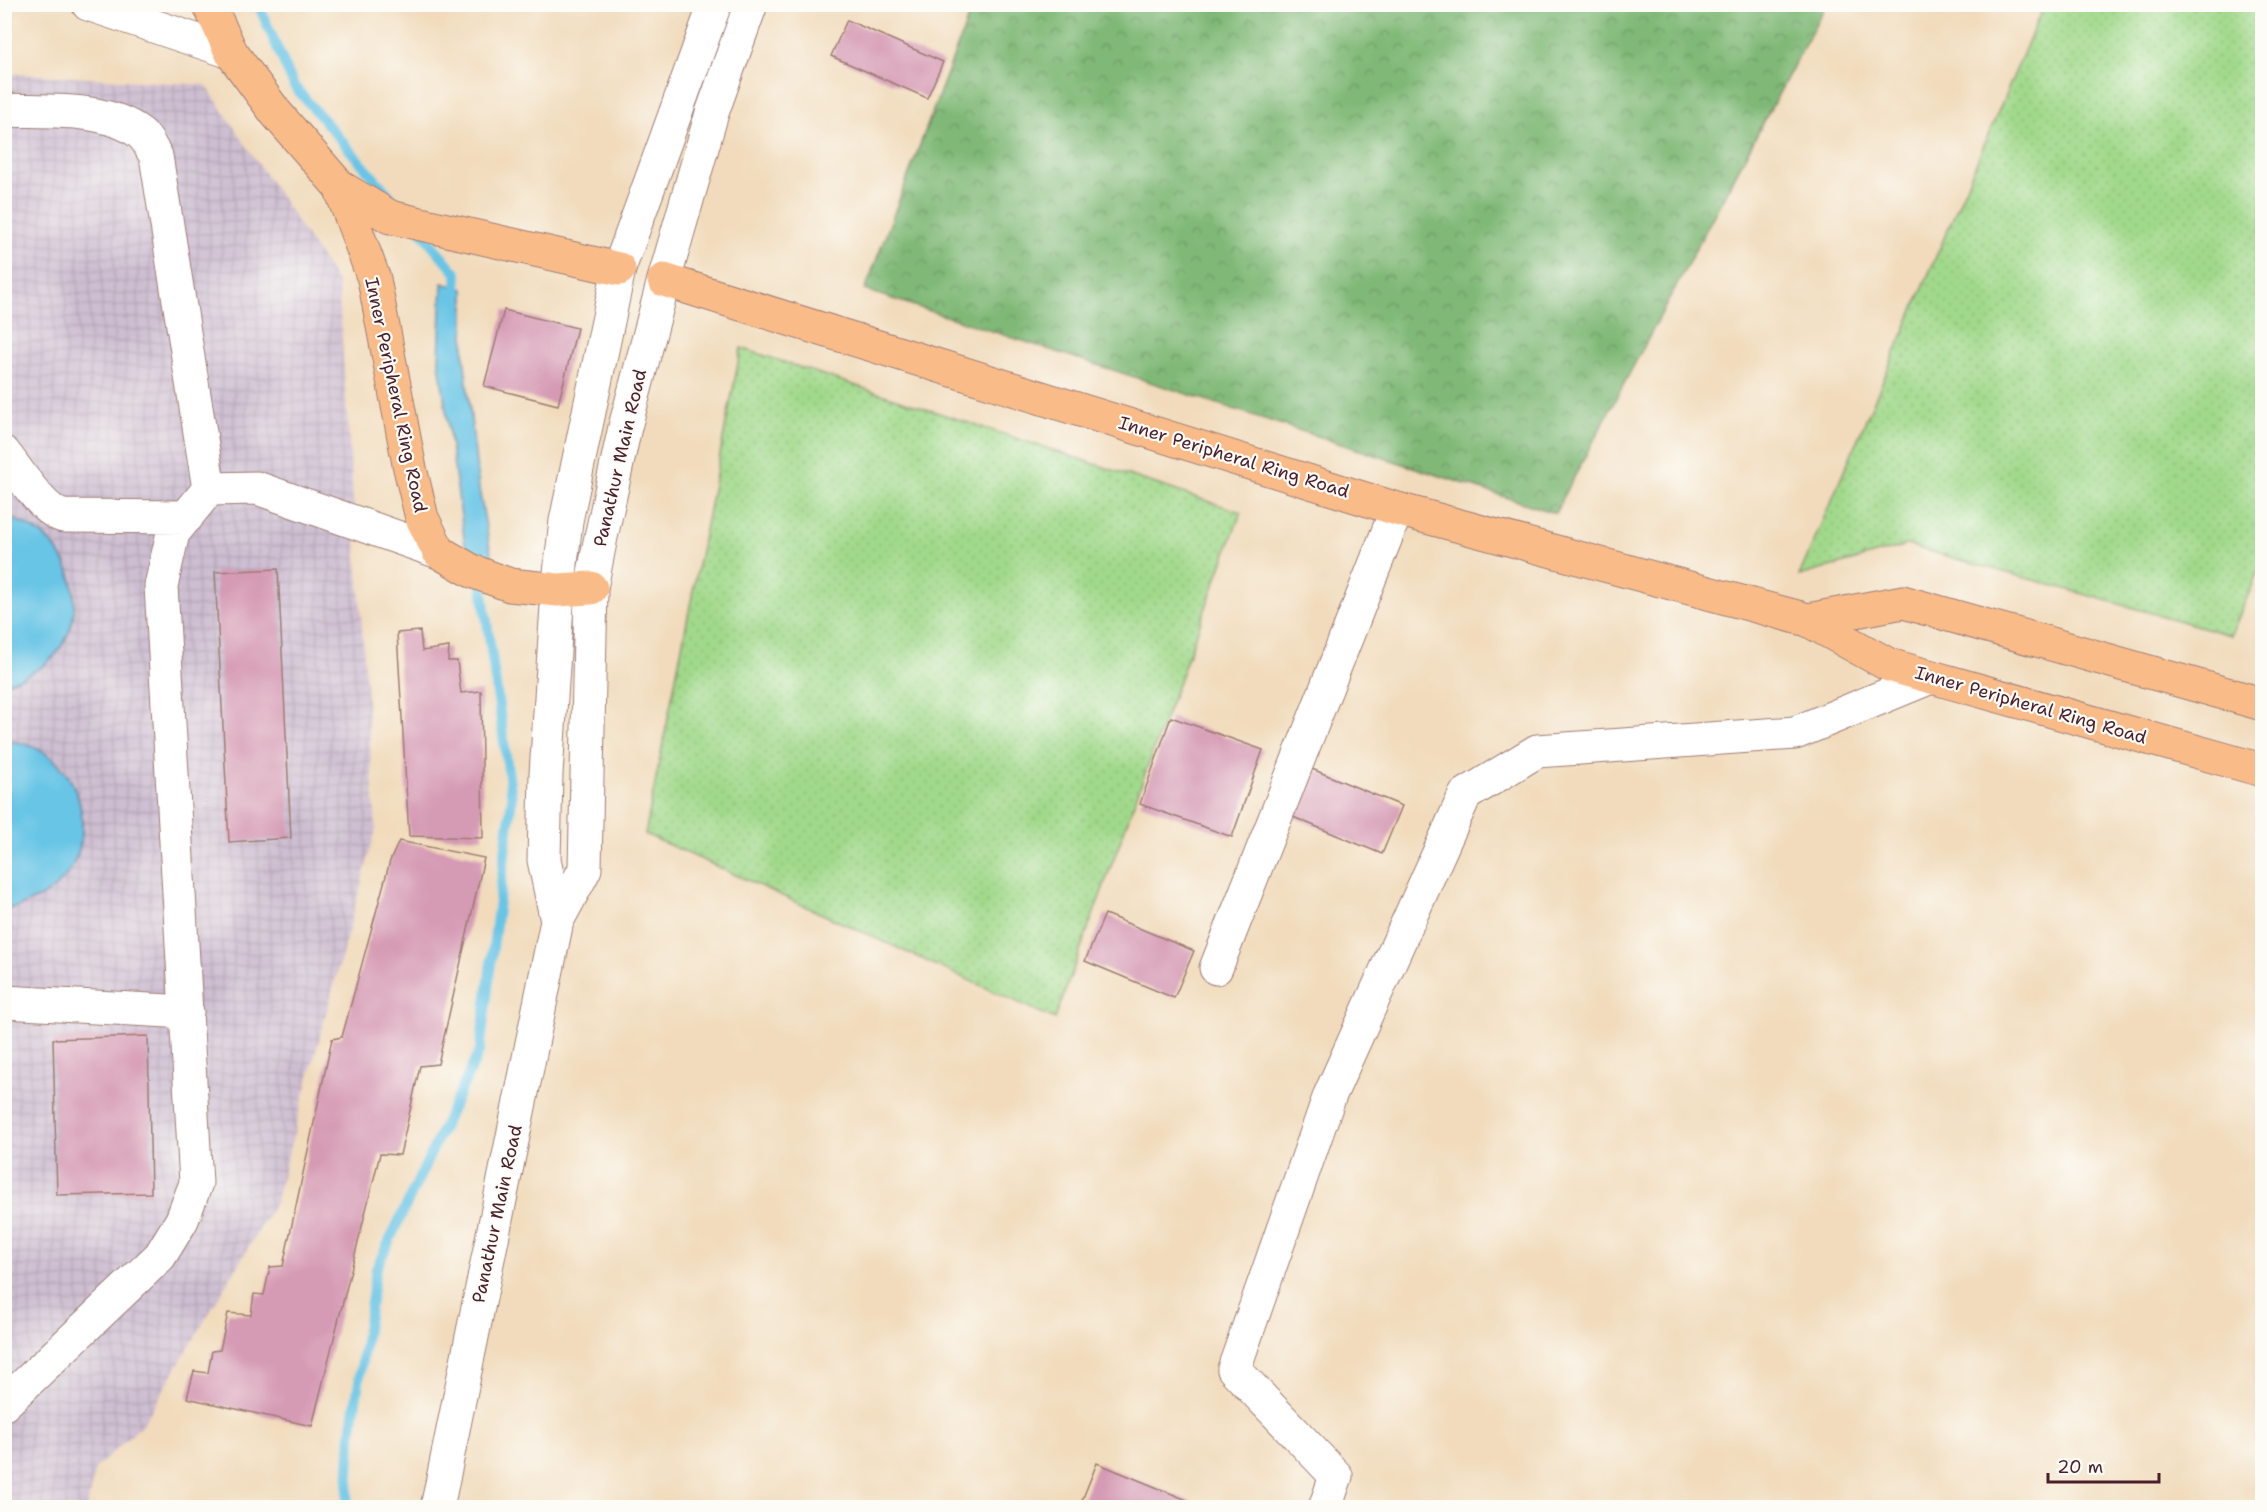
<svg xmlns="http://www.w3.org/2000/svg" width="2267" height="1512" viewBox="0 0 2267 1512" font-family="'Shantell Sans',sans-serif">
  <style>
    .industrial { fill: url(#industrial-grid) }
    .green { fill: url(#green-dots); stroke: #767c5b; stroke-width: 1.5 }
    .forest { fill: url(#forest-crowns); stroke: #656c51; stroke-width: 1.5 }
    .water { fill: #68c5e6; stroke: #597288; stroke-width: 1.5 }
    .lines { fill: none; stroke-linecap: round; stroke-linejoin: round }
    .stream { stroke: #68c5e6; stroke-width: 10 }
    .building { fill: #d59ab4 }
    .minor-casing { stroke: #9e7d74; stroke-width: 35 }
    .major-casing { stroke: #9e7d74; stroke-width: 35 }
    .minor { stroke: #fff; stroke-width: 33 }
    .major { stroke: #f9bc89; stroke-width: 33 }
    .labels { text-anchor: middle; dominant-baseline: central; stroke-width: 4.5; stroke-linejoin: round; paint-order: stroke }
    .street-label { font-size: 18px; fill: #4a1f2b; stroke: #fdfcf7 }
  </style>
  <defs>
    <pattern id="industrial-grid" width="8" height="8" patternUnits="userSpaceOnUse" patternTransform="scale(1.5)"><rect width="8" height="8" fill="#cebed1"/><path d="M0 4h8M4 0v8" fill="none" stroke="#b2a3b4"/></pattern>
    <pattern id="green-dots" width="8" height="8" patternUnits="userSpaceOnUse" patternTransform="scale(1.5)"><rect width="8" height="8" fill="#a1d98b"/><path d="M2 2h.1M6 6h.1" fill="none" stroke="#8cba78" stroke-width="1.8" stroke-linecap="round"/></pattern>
    <pattern id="forest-crowns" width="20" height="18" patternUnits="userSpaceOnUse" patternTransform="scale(1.5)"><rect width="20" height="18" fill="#80b977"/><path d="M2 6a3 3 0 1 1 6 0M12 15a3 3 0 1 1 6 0" fill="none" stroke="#6b9662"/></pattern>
  </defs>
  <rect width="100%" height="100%" fill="#fdfcf7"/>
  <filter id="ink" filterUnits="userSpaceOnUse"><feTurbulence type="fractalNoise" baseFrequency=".0167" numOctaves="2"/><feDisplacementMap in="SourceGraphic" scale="12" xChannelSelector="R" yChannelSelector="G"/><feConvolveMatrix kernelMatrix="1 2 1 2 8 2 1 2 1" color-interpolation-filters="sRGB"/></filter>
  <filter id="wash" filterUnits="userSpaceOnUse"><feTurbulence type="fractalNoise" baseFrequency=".008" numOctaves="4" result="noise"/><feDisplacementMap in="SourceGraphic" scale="24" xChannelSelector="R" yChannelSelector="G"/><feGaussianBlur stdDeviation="1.35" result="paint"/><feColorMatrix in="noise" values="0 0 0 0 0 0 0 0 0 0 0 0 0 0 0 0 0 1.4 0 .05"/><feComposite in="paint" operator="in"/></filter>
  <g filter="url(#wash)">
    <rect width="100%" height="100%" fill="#f1dbbc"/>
    <path class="industrial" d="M4,73L206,85L338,283L376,829L275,1203L143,1424L95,1469L87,1507H5Z"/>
    <path class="green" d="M2044,5H2262V562L2231,635L1907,545L1799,576Z
      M741,348L1241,512L1055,1019L645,834Z"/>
    <path class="forest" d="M973,5V4L1826,5L1555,513L865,290Z"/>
    <path class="water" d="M442,283L464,289V356L479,489L492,559L466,551L439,362Z
      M5,517C12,518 19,521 26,525C72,546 90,608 59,650C45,669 25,676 5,684Z
      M5,741C92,744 112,871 31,901C22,905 14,909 4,908Z"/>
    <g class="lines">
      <path class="stream" d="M258,4L294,86L402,210
        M422,233L457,274L455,300
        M347,1508L351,1434L376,1269L480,1050L512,798L481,580"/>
    </g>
    <g id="blocks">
      <path class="building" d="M847,20L943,62L927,98L831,56Z
        M504,310L577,328L558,405L484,386Z
        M278,569L291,838L229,842L215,572Z
        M420,631L422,651L449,647L448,661H457L461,693L481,691L483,838L409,836L397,633Z
        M1171,717L1263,750L1232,837L1140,804Z
        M1312,769L1402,806L1382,854L1293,817Z
        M399,841L484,858L438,1064L420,1066L400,1155L380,1154L312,1426L187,1398L194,1371L208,1373L212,1351L220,1350L228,1313L251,1315L254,1294L264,1295L270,1267L283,1266L332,1039L342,1037L390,861Z
        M1105,914L1194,951L1174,998L1085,961Z
        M148,1036L151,1193L57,1195L53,1039Z
        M1097,1463L1204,1507V1508H1079Z"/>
    </g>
  </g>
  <g filter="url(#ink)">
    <use href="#blocks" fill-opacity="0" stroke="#9e7d74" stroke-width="1.5"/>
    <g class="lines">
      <g class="minor-casing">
        <path id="minor" d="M88,4L231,52
          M4,110C46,112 105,106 140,133C147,138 151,149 156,156L209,489
          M4,453C18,470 42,511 63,516L187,517
          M557,921L544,860L546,774L558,590L566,521L619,269L715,4
          M1216,968L1397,509
          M4,1002L187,1012
          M4,1404L160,1256L182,1220L196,1183L161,586L173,533L209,489L257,488L439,552
          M437,1508L557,921L585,869L591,588L601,537L625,427L664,280L712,113L751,4
          M1325,1508L1336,1476L1234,1369L1330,1095L1465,795L1537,751L1795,733L1931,677"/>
      </g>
      <g class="major-casing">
        <path id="major" d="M209,4L231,52L276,113L340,187L390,217L619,269
          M340,187L374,279L409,464L422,518L439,552L472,571L510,585L558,590L591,588
          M664,280L1397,509L1808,620L1889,665L2262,770
          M1808,620L1903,602L2262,704"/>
      </g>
      <use href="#minor" class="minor"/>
      <use href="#major" class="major"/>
    </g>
  </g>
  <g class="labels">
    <g class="street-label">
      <text transform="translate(396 395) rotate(78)">Inner Peripheral Ring Road</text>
      <text transform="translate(1234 457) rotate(17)">Inner Peripheral Ring Road</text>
      <text transform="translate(620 458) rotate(-77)">Panathur Main Road</text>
      <text transform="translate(2031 705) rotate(16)">Inner Peripheral Ring Road</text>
      <text transform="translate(497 1214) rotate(-78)">Panathur Main Road</text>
    </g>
  </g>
  <rect width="2267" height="1512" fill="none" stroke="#fdfcf7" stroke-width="24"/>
  <path d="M2048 1473v9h111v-9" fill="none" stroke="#4a1f2b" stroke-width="3"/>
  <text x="2057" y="1473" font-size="18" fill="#4a1f2b" stroke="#fdfcf7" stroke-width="4.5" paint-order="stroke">20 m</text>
</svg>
